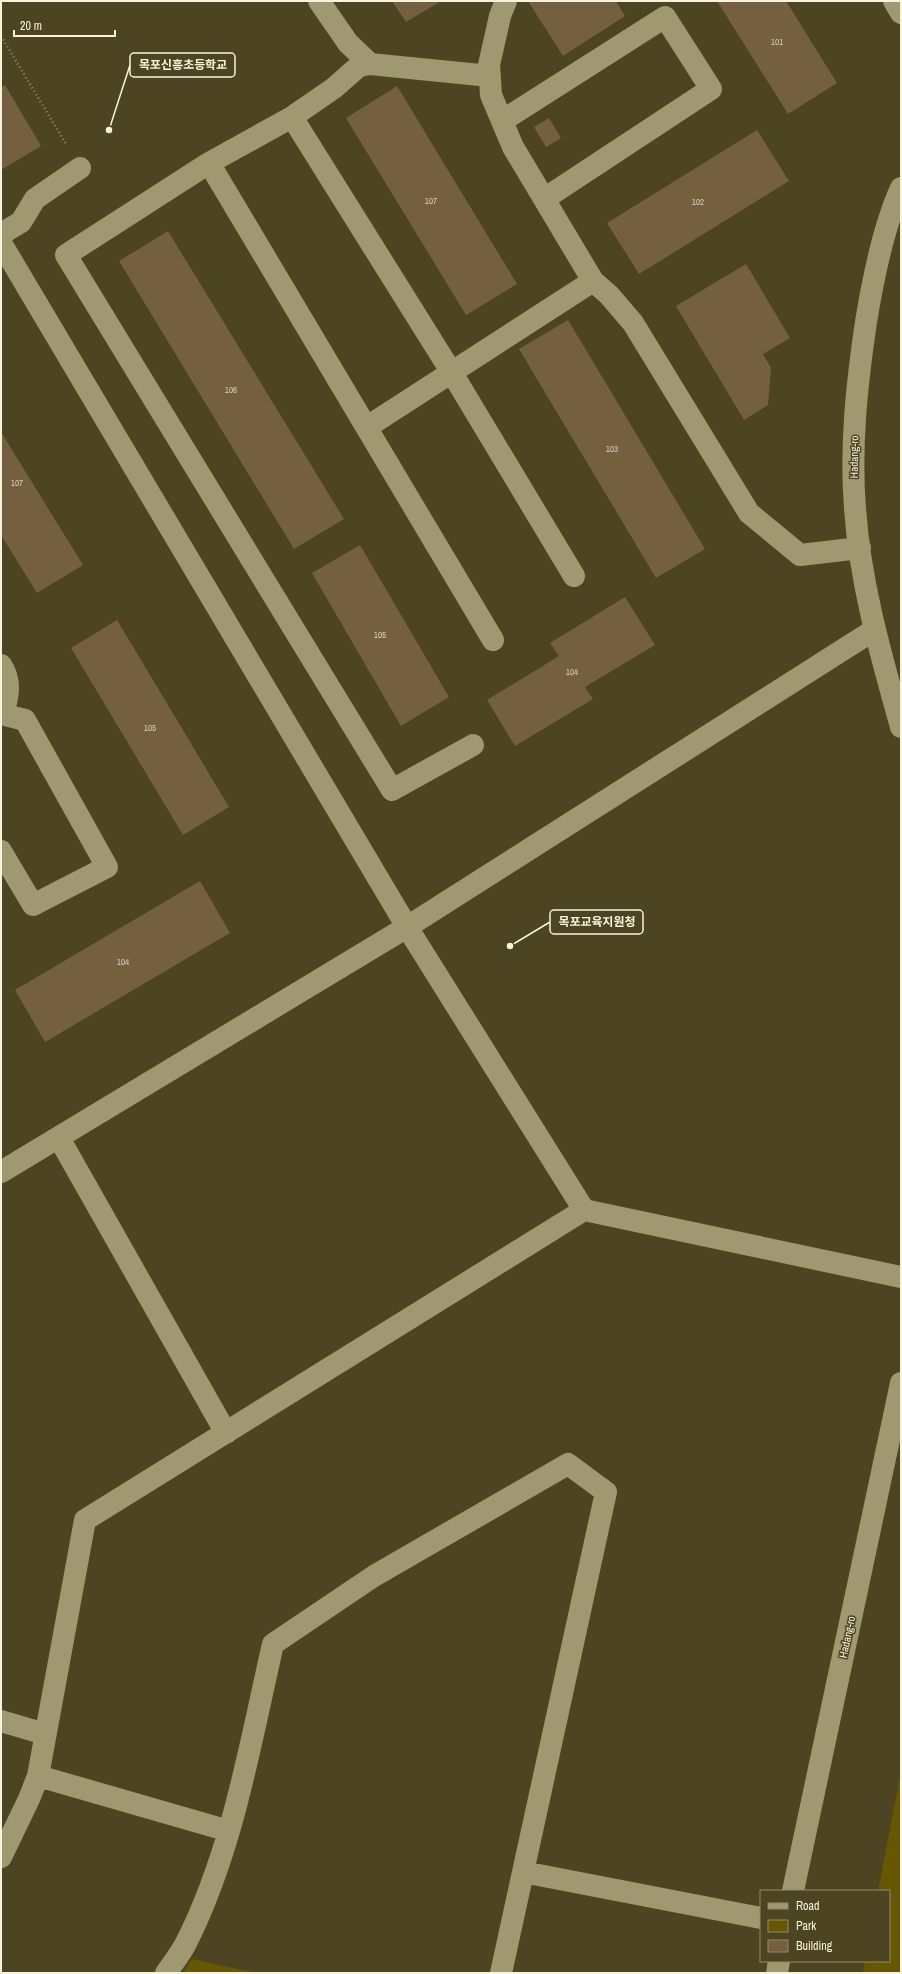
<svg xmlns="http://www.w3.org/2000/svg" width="902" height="1974" viewBox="0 0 902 1974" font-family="'Archivo Narrow','Noto Sans KR',sans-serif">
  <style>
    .green { fill: #665702 }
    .building { fill: #745f3f }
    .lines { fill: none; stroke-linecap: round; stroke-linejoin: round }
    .path { stroke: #938c6f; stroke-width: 2.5; stroke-dasharray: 1 3; stroke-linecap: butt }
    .minor { stroke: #a09871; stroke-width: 22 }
    .labels { text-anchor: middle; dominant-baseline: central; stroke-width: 3; stroke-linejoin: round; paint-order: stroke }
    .number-label { font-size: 9px; fill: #d7ceb7 }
    .street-label { font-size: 11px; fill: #f8f3df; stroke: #4d4521 }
    .leader { fill: none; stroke: #f8f3df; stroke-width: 1.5 }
    .callout-dot { fill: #f8f3df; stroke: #4d4521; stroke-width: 1.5 }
    .callout { fill: #4d4521; stroke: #f8f3df; stroke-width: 1.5 }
    .callout-label { font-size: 12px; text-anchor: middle; font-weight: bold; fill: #f8f3df }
  </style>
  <rect width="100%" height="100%" fill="#4d4521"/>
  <path class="green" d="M901,1771V1973H863L865,1961H889V1891H878Z
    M192,1959L256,1973H183Z"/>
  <path class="building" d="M392,1H441L406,22Z
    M528,1H616L625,16L563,56Z
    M717,1H786L837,83L788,114Z
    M5,85L41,146L1,170V88Z
    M397,86L517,284L466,315L346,118Z
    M549,118L561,138L546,147L534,127Z
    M757,130L789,181L639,274L607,223Z
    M168,231L344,519L294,549L119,261Z
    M746,264L790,338L763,354L771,368L768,405L744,420L676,306Z
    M568,320L705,549L656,578L519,349Z
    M1,432L83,565L37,593L1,535Z
    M360,545L449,697L401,726L312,573Z
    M625,597L655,645L585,687L593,699L515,746L487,700L559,656L550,643Z
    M117,620L229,807L183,835L71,648Z
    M200,881L230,933L45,1042L15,990Z"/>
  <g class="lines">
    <path class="path" d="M1,36L66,144"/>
    <path class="minor" d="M319,1L348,43L370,64
      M506,1L500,16L489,65L491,95L513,147L593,281L609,295L633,323L749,513L800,555L860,548
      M894,1L901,13
      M292,117L452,373L574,576
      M502,121L665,17L711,89L544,199
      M209,163L493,640
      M901,188C883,227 873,279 866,322C857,383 850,446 855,508C860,583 881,655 901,727
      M1,234L21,222L35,199L80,168
      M1,243L407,927L584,1210L901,1277
      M367,427L593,281
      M1,665C12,681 8,697 3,714
      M1,714L25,720L107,867L33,905L1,851
      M473,745L392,790L66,255L209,163L292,117L334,88L359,66L370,64L490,76
      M59,1138L226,1433
      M1,1172L407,927L874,630
      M1,1721L45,1734
      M38,1776L229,1831
      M1,1857L29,1799L38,1776L85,1520L584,1210
      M523,1872L761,1918
      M793,1891L901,1383
      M166,1973C173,1963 181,1953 186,1943C233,1850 250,1744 273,1644L374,1576L568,1464L606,1492L501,1973
      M777,1973L779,1961"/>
  </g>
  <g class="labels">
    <g class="number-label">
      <text x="777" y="42">101</text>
      <text x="431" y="201">107</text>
      <text x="698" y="202">102</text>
      <text x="231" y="390">106</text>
      <text x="612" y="449">103</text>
      <text x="17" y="483">107</text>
      <text x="380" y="635">105</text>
      <text x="572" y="672">104</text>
      <text x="150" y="728">105</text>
      <text x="123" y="962">104</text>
    </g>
    <g class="street-label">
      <text transform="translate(854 457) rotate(-89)">Hadang-ro</text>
      <text transform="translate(847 1637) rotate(-78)">Hadang-ro</text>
    </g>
  </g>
  <path class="leader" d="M109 130L130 65M510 946L550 922"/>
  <g class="callout-dot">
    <circle cx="109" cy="130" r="4"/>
    <circle cx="510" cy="946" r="4"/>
  </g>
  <g class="callout">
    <rect x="130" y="53" width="105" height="24" rx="4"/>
    <rect x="550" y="910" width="93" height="24" rx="4"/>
  </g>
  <g class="callout-label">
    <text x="183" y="69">목포신흥초등학교</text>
    <text x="597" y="926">목포교육지원청</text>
  </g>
  <rect width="902" height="1974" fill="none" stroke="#f8f3df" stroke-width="4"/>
  <rect x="760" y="1890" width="130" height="72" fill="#4d4521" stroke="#918b6d"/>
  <rect x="768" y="1903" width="20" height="6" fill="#a09871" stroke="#918b6d"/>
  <text x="796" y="1910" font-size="12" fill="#f8f3df">Road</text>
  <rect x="768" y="1920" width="20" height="12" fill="#665702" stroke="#918b6d"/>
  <text x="796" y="1930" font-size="12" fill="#f8f3df">Park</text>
  <rect x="768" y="1940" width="20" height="12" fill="#745f3f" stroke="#918b6d"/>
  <text x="796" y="1950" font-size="12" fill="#f8f3df">Building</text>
  <path d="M14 30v6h101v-6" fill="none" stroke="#f8f3df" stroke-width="2"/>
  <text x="20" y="30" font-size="12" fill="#f8f3df" stroke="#4d4521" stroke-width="3" paint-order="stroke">20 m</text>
</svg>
